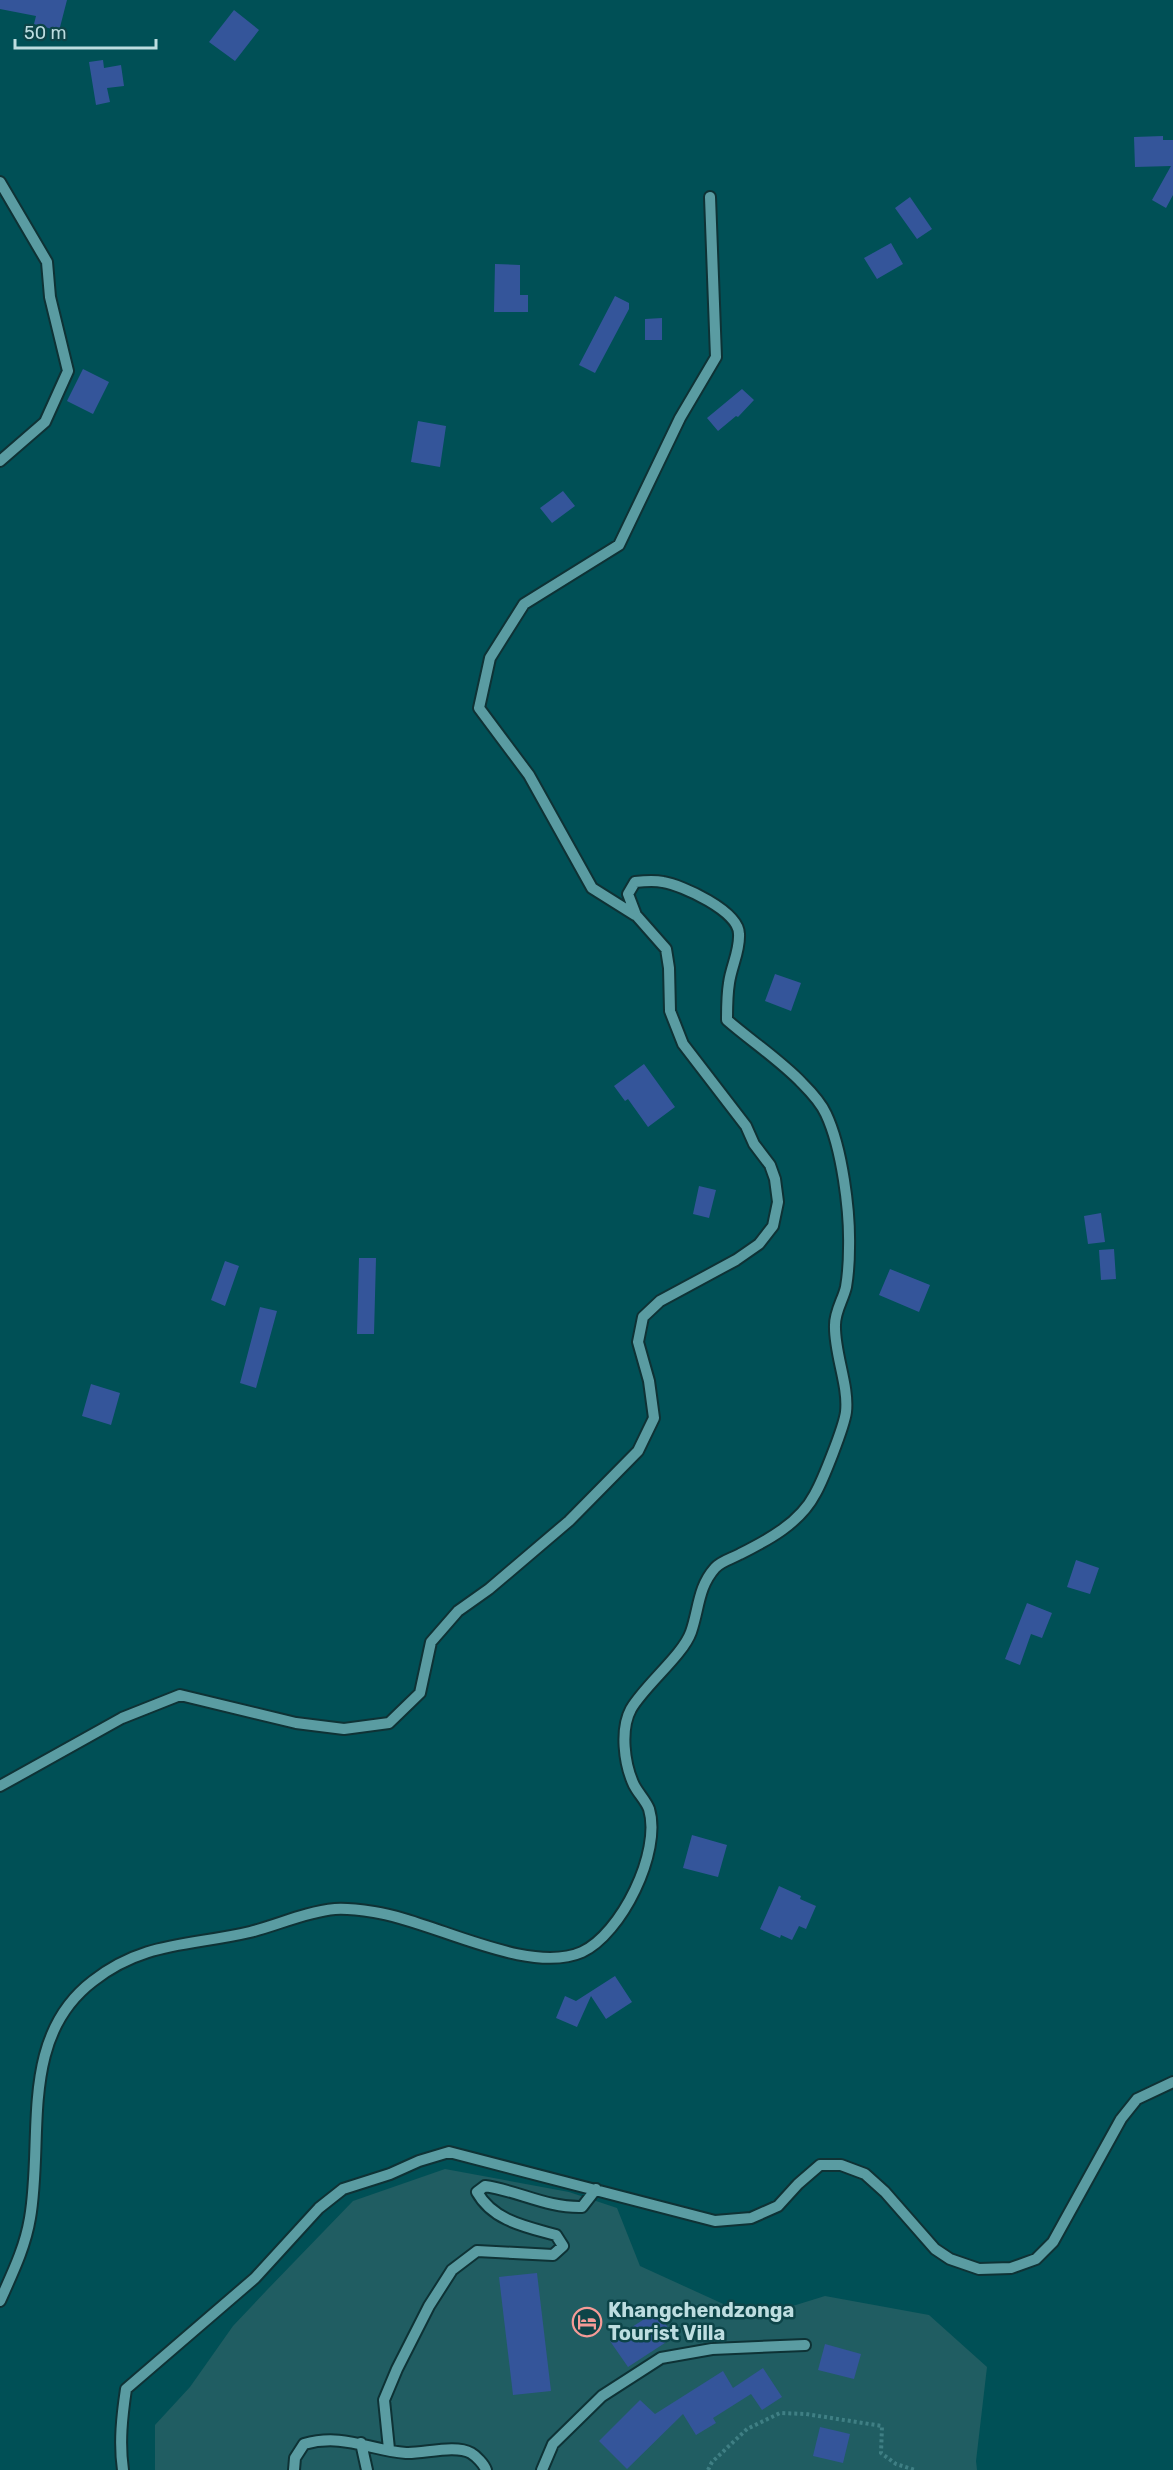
<svg xmlns="http://www.w3.org/2000/svg" width="1173" height="2470" viewBox="0 0 1173 2470" font-family="Rubik,sans-serif">
  <style>
    .built { fill: #205d62 }
    .building { fill: #34559a }
    .lines { fill: none; stroke-linecap: round; stroke-linejoin: round }
    .minor-casing { stroke: #0e3235; stroke-width: 14 }
    .path { stroke: #3f7f84; stroke-width: 4; stroke-dasharray: 3 3; stroke-linecap: butt }
    .minor { stroke: #5a9ca2; stroke-width: 10 }
    .labels { text-anchor: middle; dominant-baseline: central; stroke-width: 5; stroke-linejoin: round; paint-order: stroke }
    .poi-label { font-size: 20px; font-weight: bold; fill: #bddde0; stroke: #0d4448; text-anchor: start }
  </style>
  <rect width="100%" height="100%" fill="#005056"/>
  <path class="built" d="M445,2169L569,2192L617,2208L640,2266L754,2318L825,2296L929,2315L987,2367L976,2461L977,2470H155V2425L190,2387L233,2326L267,2290L353,2201Z"/>
  <path class="building" d="M0,0H67L59,31L34,24L36,16L0,9Z
    M234,10L259,30L235,61L209,42Z
    M103,60L104,68L121,65L124,86L107,88L110,102L96,105L89,62Z
    M1163,136V140H1173V195L1166,208L1152,200L1171,166L1135,167L1134,137Z
    M910,197L932,229L917,239L895,208Z
    M891,243L903,264L877,279L864,258Z
    M495,264L520,265V295H528V312H494Z
    M615,296L629,303V309L595,373L579,365Z
    M662,318V340H645V319Z
    M83,369L109,382L93,414L67,401Z
    M742,389L754,400L738,417L736,416L718,431L707,418Z
    M418,421L446,426L440,467L411,462Z
    M563,491L575,506L552,523L540,508Z
    M775,974L801,983L791,1011L765,1001Z
    M644,1064L675,1107L648,1127L628,1099L625,1101L614,1086Z
    M699,1186L716,1190L709,1218L693,1214Z
    M1101,1213L1105,1242L1088,1244L1084,1216Z
    M1114,1249L1116,1279L1101,1280L1099,1250Z
    M359,1258H376L374,1334H357Z
    M225,1261L239,1266L225,1306L211,1300Z
    M890,1269L930,1285L919,1312L879,1295Z
    M260,1307L277,1311L256,1388L240,1383Z
    M91,1384L120,1393L111,1425L82,1416Z
    M1076,1560L1099,1568L1090,1594L1067,1587Z
    M1027,1603L1052,1613L1042,1638L1031,1634L1020,1665L1005,1659Z
    M692,1835L727,1845L718,1877L683,1868Z
    M779,1886L801,1896L800,1899L816,1906L806,1929L799,1926L792,1940L781,1935L780,1938L760,1929Z
    M615,1976L632,2002L606,2019L591,1996L577,2027L556,2018L565,1996L576,2001Z
    M537,2273L551,2391L513,2395L499,2277Z
    M657,2311L674,2337L628,2367L610,2341Z
    M825,2344L861,2354L854,2379L818,2370Z
    M763,2368L782,2397L762,2410L751,2394L713,2418L716,2423L696,2435L683,2414L627,2469L599,2441L640,2400L655,2414L723,2371L733,2388Z
    M820,2427L850,2434L843,2463L813,2456Z"/>
  <g class="lines">
    <g class="minor-casing">
      <path id="minor" d="M0,182L47,262L50,297L68,371L45,422L0,461
        M635,915L592,888L529,775L479,708L490,658L524,604L619,545L680,418L716,357L710,197
        M0,1786L122,1718L180,1695L296,1723L344,1729L389,1723L420,1693L431,1642L458,1611L489,1589L569,1521L638,1451L654,1418L649,1381L638,1342L643,1317L660,1301L736,1260L759,1244L773,1226L778,1202L775,1179L770,1165L754,1144L746,1126L683,1044L670,1011L669,968L666,949L636,915L628,894L635,882C644,881 654,880 663,882C682,885 739,911 739,934C740,951 731,967 729,983C727,995 727,1008 727,1020C751,1041 780,1060 802,1083C810,1091 821,1103 826,1114C842,1148 850,1210 849,1248C849,1260 848,1275 846,1287C843,1300 835,1311 835,1325C834,1353 849,1385 846,1412C844,1427 823,1480 815,1494C800,1523 768,1540 740,1554C731,1559 721,1561 715,1568C698,1587 699,1609 691,1632C683,1655 645,1685 631,1709C620,1729 624,1764 634,1785C638,1793 646,1801 649,1809C662,1852 621,1934 582,1952C528,1976 431,1920 374,1912C361,1910 347,1908 335,1909C305,1912 278,1925 250,1932C191,1946 144,1941 93,1981C18,2038 44,2137 30,2218C25,2248 12,2274 0,2301
        M361,2443L367,2470
        M389,2449L384,2400L397,2369L429,2306L452,2270L477,2251L553,2255L563,2246L556,2235C527,2227 493,2221 477,2192L485,2186C519,2191 547,2208 582,2207L596,2189
        M123,2470C119,2443 122,2416 126,2389L255,2278L319,2208L343,2189L390,2174L419,2161L449,2152L715,2221L751,2218L778,2206L798,2184L820,2165H841L865,2174L885,2192L935,2249L950,2259L979,2269L1011,2268L1036,2259L1053,2242L1121,2119L1137,2099L1173,2082
        M294,2470L295,2458L304,2444C343,2433 369,2450 406,2453C423,2454 455,2444 471,2453C476,2456 484,2464 486,2470
        M542,2470L553,2444L602,2396L661,2358L712,2349L805,2345"/>
    </g>
    <path class="path" d="M708,2470L712,2462L747,2429L780,2413L806,2414L882,2426L881,2453L896,2464L915,2470"/>
    <use href="#minor" class="minor"/>
  </g>
  <defs>
    <g id="hotel-ring" transform="scale(1.5)"><circle r="9.5" fill="#0d4448" stroke="#f59b97" stroke-width="1.5"/><path d="M-6-4.5h1.5V1H6V5H4.5V3h-9V5H-6ZM-4 0a1.8 1.8 0 1 1 3.6 0ZM.5 0V-2.5h3Q6-2.5 6 0Z" fill="#f59b97"/></g>
  </defs>
  <g fill-rule="evenodd">
    <use href="#hotel-ring" x="587" y="2322"/>
  </g>
  <g class="labels">
    <g class="poi-label">
      <text x="608" y="2310">Khangchendzonga<tspan x="608" dy="23">Tourist Villa</tspan></text>
    </g>
  </g>
  <path d="M15 39v9h141v-9" fill="none" stroke="#bddde0" stroke-width="3"/>
  <text x="24" y="39" font-size="18" fill="#bddde0" stroke="#0d4448" stroke-width="4.5" paint-order="stroke">50 m</text>
</svg>
